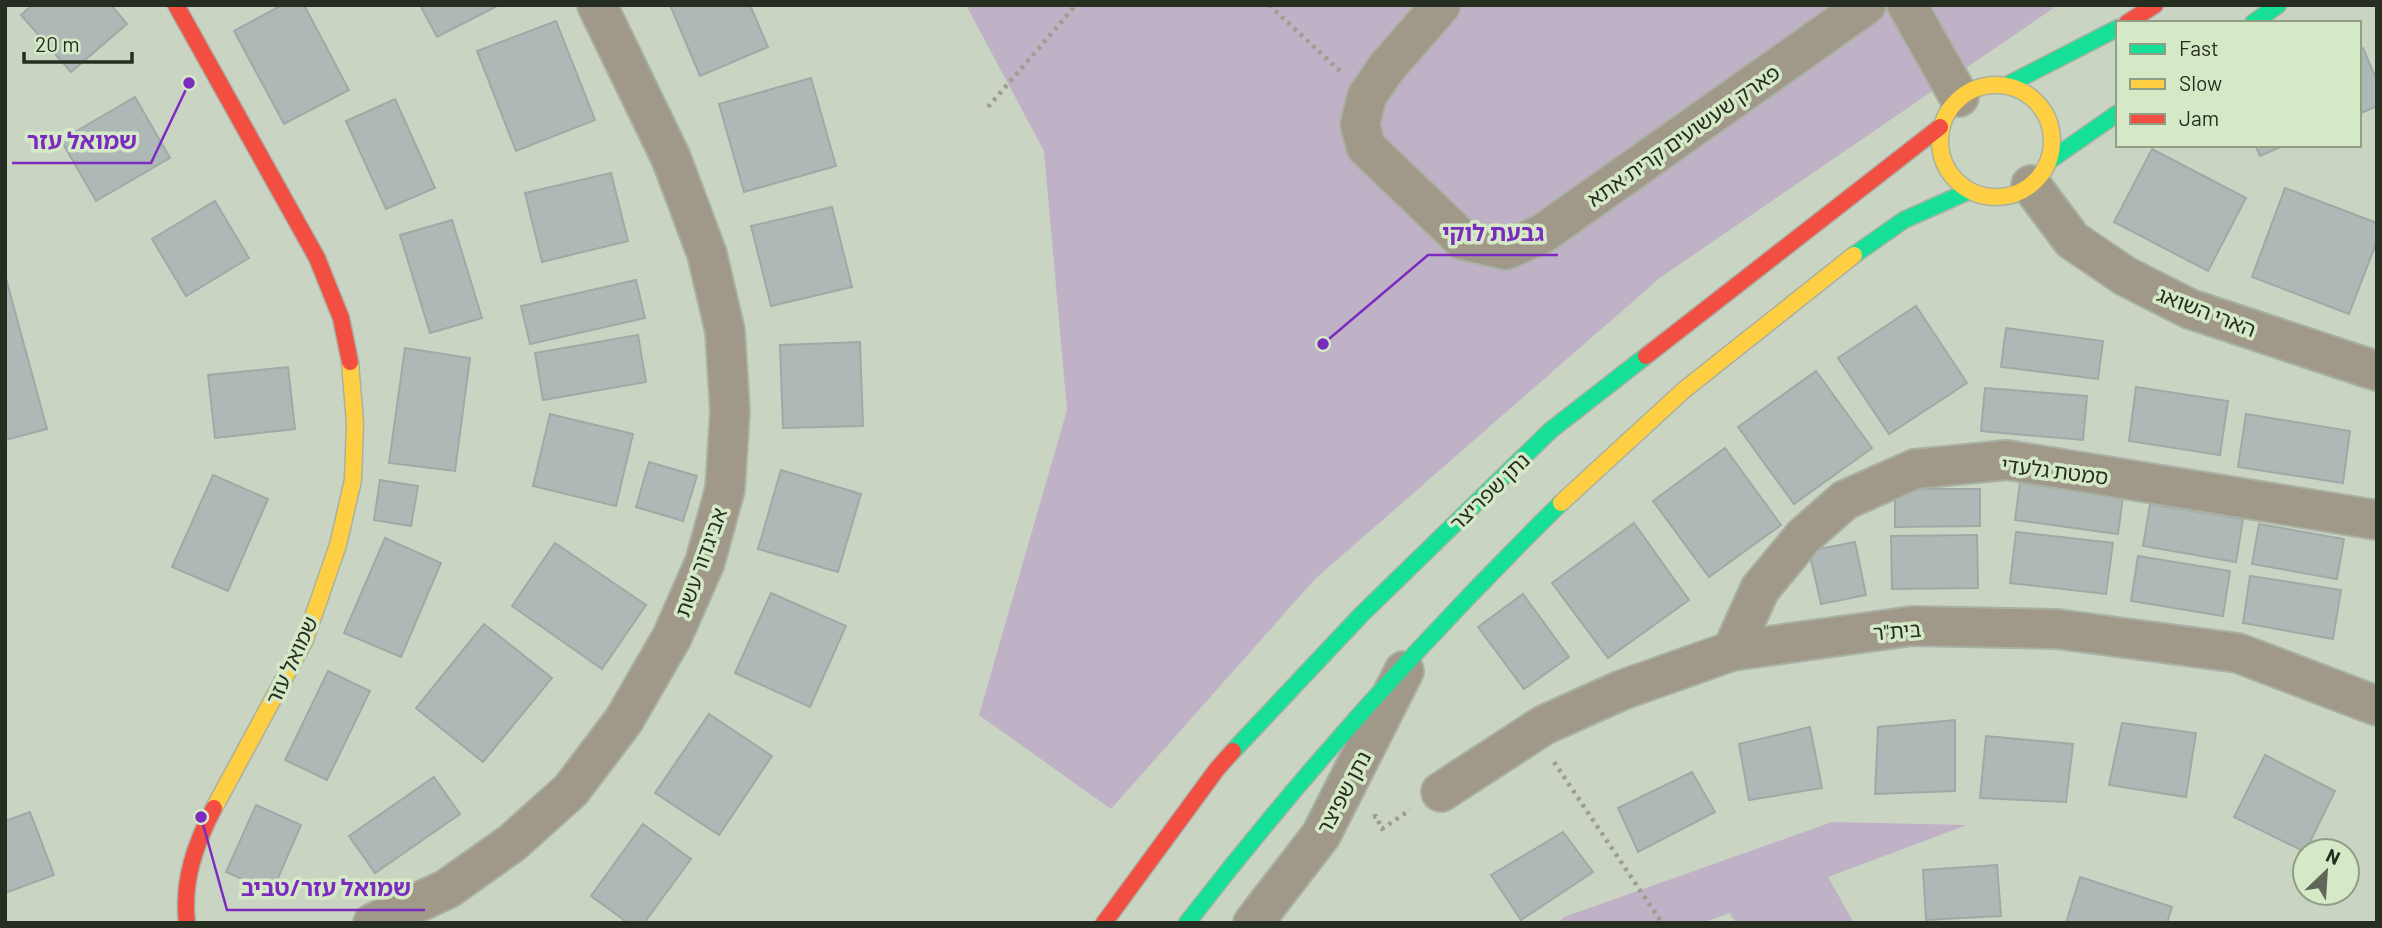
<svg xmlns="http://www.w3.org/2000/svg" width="2382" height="928" viewBox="0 0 2382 928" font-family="Barlow,'Noto Sans Hebrew',sans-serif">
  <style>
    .green { fill: #bfb2c6 }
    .building { fill: #aeb8b6; stroke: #a0a9a6; stroke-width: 2 }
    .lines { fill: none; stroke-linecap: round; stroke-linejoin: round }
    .street-casing { stroke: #a9b1a4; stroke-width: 42 }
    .fast-casing { stroke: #a9b1a4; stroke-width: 19 }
    .slow-casing { stroke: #a9b1a4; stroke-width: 19 }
    .jam-casing { stroke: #a9b1a4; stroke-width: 19 }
    .path { stroke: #9e9d8e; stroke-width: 4.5; stroke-dasharray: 3.5 5; stroke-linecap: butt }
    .street { stroke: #a09888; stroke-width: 38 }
    .fast { stroke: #16e098; stroke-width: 16 }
    .slow { stroke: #ffcf43; stroke-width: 16 }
    .jam { stroke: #f24e42; stroke-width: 16 }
    .labels { text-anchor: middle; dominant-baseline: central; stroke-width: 7; stroke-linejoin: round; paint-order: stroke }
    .street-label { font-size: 21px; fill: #262d21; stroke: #d5e9c7 }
    .leader { fill: none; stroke: #7b2cbf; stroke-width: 2.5 }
    .callout-dot { fill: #7b2cbf; stroke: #d5e9c7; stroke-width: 2.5 }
    .callout-label { font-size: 23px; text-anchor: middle; font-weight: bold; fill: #7b2cbf; stroke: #d5e9c7; stroke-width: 7; stroke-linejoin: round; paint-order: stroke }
  </style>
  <rect width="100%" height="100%" fill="#c9d4c3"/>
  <path class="green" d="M966,5H2058L1661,277L1315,579L1111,809L979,715L1067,410L1044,151Z
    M1832,822L1967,825L1828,877L1854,923H1736L1730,913L1702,923H1558L1564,917Z"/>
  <path class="building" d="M32,5H111L127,24L71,72L21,15Z
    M282,5H304L349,90L284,124L234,31Z
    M420,5H499L437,37Z
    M670,5H750L768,47L700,76Z
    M556,21L595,120L516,151L477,51Z
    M2363,48L2377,81V106L2359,114V50Z
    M811,78L836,166L744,192L719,104Z
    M135,97L170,158L96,201L61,140Z
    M395,99L435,188L386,209L346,121Z
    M2255,145H2285L2260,156Z
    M2152,149L2246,198L2208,271L2114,222Z
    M611,173L628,241L542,262L525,193Z
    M2285,188L2377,223V241L2349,314L2252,277Z
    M215,201L249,258L186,296L152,239Z
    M832,207L852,287L771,306L751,226Z
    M452,220L482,318L430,333L400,235Z
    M5,275L47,429L5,440Z
    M636,280L645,318L530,344L521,306Z
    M1916,306L1967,383L1889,434L1838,358Z
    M2006,328L2103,341L2098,379L2001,367Z
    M638,335L646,382L543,400L535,353Z
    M860,342L863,426L783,428L780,345Z
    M405,348L470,358L455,471L389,463Z
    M288,367L295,429L215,438L208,375Z
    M1816,371L1872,448L1794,504L1738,427Z
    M2136,387L2228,401L2220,455L2129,441Z
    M1985,388L2087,396L2083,440L1981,431Z
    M550,414L633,434L616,506L533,486Z
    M2246,414L2350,431L2343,483L2238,467Z
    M1725,448L1781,525L1709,577L1653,501Z
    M649,462L697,476L683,521L636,507Z
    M781,470L861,494L838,572L758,549Z
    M213,475L268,499L228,591L172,567Z
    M380,480L418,486L411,526L374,520Z
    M2020,483L2123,497L2118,534L2015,520Z
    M1895,489H1980V526L1895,527Z
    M2150,504L2243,519L2236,562L2143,546Z
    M1634,523L1689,600L1608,658L1552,583Z
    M2259,524L2344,539L2337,579L2252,564Z
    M2016,532L2113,543L2106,594L2010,583Z
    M1977,535L1978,588L1892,589L1891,536Z
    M385,538L441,563L401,657L344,633Z
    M1855,542L1866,595L1821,604L1809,551Z
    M555,543L646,605L602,669L512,606Z
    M2138,556L2230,571L2223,616L2131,601Z
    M2250,576L2341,590L2333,639L2243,623Z
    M771,593L846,626L810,707L735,673Z
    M1523,594L1569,657L1524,689L1478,627Z
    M484,624L552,678L483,762L416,708Z
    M328,671L370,691L327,780L285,760Z
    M709,714L772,756L719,835L655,793Z
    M1955,720V791L1875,794L1878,727Z
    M2122,723L2196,733L2186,797L2109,785Z
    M1810,727L1822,788L1749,800L1739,744Z
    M1986,736L2073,744L2066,802L1980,798Z
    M2265,755L2335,791L2305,852L2234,817Z
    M1692,772L1715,812L1638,852L1618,808Z
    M434,777L460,814L375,873L349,836Z
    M256,805L301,825L272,892L226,872Z
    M30,812L54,875L5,893V821Z
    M643,824L691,859L644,923H628L591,896Z
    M1563,832L1593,872L1521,920L1491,875Z
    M1997,865L2001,916L1926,920L1923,870Z
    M2080,877L2172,907L2167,923H2066Z"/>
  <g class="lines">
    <g class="street-casing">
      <path id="street" d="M1441,5L1387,67L1367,96L1360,125L1366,147L1463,240L1506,250L1542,234L1866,5
        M1907,5L1959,97
        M2031,185L2072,240L2125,276L2190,309L2377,371
        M1732,651L1760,589L1804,536L1845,500L1915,469L2007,460L2377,520
        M1441,792L1544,725L1622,690L1732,651L1912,626L2057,629L2238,653L2377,706
        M373,923L447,889L512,843L571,790L624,720L672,637L705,562L725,489L730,411L725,331L707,254L671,158L597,5
        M1253,923L1321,835L1404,671"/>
    </g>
    <g class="fast-casing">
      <path id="fast" d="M2253,23L2278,5
        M2007,85L2118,28
        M2049,161L2118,113
        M1854,255L1904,220L1969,191
        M1233,751L1361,615L1551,430L1646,356
        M1187,923C1302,774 1427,635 1561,503"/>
    </g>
    <g class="slow-casing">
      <path id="slow" d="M1940 141a56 56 0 1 1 112 0a56 56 0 1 1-112 0Z
        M1561,503L1684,390L1854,255
        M214,808L305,640L338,545L353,480L355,423L350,362"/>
    </g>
    <g class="jam-casing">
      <path id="jam" d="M176,5L317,258L341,318L350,362
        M2127,23L2155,5
        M1646,356L1940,127
        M187,923C182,882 195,844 214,808
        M1104,923L1217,769L1233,751"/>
    </g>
    <path class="path" d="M1269,5L1340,71
      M988,107L1076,5
      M1554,762L1662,923
      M1373,817L1376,816L1382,829L1410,810"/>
    <use href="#street" class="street"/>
    <use href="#fast" class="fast"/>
    <use href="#slow" class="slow"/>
    <use href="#jam" class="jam"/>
  </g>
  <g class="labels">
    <g class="street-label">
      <text transform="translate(1683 135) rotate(-35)">פארק שעשועים קרית אתא</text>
      <text transform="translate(2207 311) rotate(21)">הארי השואג</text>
      <text transform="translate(2055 470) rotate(7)">סמטת גלעדי</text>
      <text transform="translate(1489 491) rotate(-44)">נתן שפריצר</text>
      <text transform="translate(700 562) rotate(-70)">אביגדור עשת</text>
      <text transform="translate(1897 630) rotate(-5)">בית"ר</text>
      <text transform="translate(291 660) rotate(-65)">שמואל עזר</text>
      <text transform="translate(1343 792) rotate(-62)">נתן שפיצר</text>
    </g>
  </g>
  <path class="leader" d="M189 83L151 163H12M1323 344L1428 255H1558M201 817L227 910H425"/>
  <g class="callout-dot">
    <circle cx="189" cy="83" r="7"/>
    <circle cx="1323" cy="344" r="7"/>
    <circle cx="201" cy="817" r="7"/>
  </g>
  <g class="callout-label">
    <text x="82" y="149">שמואל עזר</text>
    <text x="1493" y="241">גבעת לוקי</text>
    <text x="326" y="896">שמואל עזר/טביב</text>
  </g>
  <rect width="2382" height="928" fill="none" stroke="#262d21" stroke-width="14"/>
  <rect x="2116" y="21" width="245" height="126" fill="#d5e9c7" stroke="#8f9e85" stroke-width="2"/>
  <rect x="2130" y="44" width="35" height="10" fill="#16e098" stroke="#8f9e85" stroke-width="2"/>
  <text x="2179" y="56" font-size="21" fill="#262d21">Fast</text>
  <rect x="2130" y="79" width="35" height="10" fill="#ffcf43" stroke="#8f9e85" stroke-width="2"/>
  <text x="2179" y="91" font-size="21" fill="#262d21">Slow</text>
  <rect x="2130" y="114" width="35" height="10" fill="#f24e42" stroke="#8f9e85" stroke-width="2"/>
  <text x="2179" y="126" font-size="21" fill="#262d21">Jam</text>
  <g transform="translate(2326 872) rotate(25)"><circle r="33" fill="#d5e9c7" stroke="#8f9e85" stroke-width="2"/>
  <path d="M0-5L12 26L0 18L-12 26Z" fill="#5f675a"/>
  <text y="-10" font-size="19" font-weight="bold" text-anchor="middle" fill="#262d21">N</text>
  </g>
  <path d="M24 52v10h108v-10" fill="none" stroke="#262d21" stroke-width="3.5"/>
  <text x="35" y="52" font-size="21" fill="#262d21" stroke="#d5e9c7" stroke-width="5" paint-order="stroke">20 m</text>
</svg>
